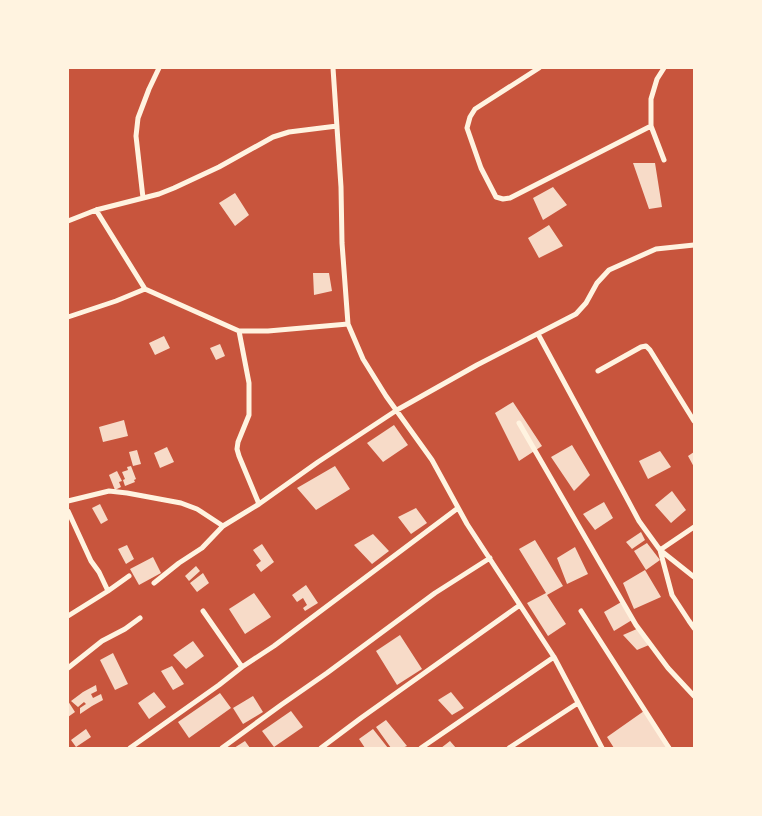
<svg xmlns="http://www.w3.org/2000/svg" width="762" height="816" viewBox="0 0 762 816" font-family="Lato,sans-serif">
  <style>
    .building { fill: #f7dbc8 }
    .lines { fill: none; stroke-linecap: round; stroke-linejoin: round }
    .minor { stroke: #fff3e0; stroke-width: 5 }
  </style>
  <rect width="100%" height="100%" fill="#c8553d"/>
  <path class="building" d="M633,163H655L662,207L649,209Z
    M553,187L567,205L543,220L533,198Z
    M235,193L249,215L235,226L219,203Z
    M549,225L563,246L539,258L528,238Z
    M313,273H329L332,291L314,295Z
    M164,336L170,348L155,355L149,343Z
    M220,344L225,356L216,360L210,348Z
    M513,402L542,446L519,461L495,413Z
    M124,420L128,436L103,442L99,427Z
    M394,425L408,445L383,462L367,443Z
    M572,445L590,475L574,491L551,457Z
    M167,447L174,462L160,468L154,453Z
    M137,450L141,464L133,466L129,452Z
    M660,451L671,467L648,479L639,461Z
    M694,452V467L688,456Z
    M131,466L136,479L134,480L135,482L125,486L123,480L125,479L122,472L128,470L127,467Z
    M335,466L350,489L316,510L297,488Z
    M117,471L122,481L119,482L121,487L115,490L109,475Z
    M672,491L686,510L671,523L655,505Z
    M604,502L613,518L595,530L583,514Z
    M100,504L108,520L101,524L92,508Z
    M416,508L427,523L411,534L398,517Z
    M641,532L645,540L632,549L626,542Z
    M373,534L389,551L372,564L354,545Z
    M535,540L563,586L547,595L566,624L548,636L527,603L546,593L519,549Z
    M647,543L660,560L646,570L634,551Z
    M262,544L274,562L261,572L256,565L261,561L253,550Z
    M127,545L134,559L126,564L118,549Z
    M575,547L588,574L567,584L557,558Z
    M153,557L161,573L139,585L130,569Z
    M196,566L200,571L189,581L185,576Z
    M645,570L661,597L634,609L623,583Z
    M203,573L209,583L197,592L190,583Z
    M306,585L318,603L305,611L303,608L307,605L303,598L297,602L292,595Z
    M254,593L271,617L245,634L229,609Z
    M623,601L632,620L614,631L604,612Z
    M639,628L649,645L637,650L623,635Z
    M400,635L422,669L397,685L376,651Z
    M193,641L204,656L186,669L173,655Z
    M113,653L128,684L115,690L100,660Z
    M172,666L184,684L173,690L161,671Z
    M96,685L97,691L91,694L93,698L101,694L103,700L92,706L80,714V708L86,704L84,702L78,707L71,701L83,692Z
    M154,692L166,707L149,719L138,703Z
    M451,692L464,708L452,715L438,700Z
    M220,693L231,708L189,738L178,722Z
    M253,696L263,712L243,724L233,708Z
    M68,701L75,712L68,717Z
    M291,711L303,727L274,747L262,731Z
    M644,711L672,748H614L607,737Z
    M386,720L407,746L402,748H391L376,727Z
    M86,729L91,737L76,747L71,740Z
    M373,729L388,748H365L359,739Z
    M245,741L250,748H234Z
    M450,741L456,748H441Z"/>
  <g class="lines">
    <path class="minor" d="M333,68L341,187L342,243L348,324L363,359L386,396L432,460L467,524L554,657L602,748
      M539,68L475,109L470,117L467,128L481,168L496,197L503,199L510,198L651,126
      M664,68L657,79L651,99V126L664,160
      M143,198L136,136L138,118L149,89L159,68
      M96,210L145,289L239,331H268L348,324
      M68,221L96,210L159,194L174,188L219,167L273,137L289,132L337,126
      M68,317L116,301L145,289
      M239,331L249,383V415L238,442L237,449L239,456L259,504
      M538,334L624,493L639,521L660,550L694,577
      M598,371L641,347L646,346L650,350L694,421
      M519,423L636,625L668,668L694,696
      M68,501L109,491L127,493L181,503L197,509L223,526
      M68,511L91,561L99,572L108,591L129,576
      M694,527L660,550L672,595L689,621L694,628
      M154,583L179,563L202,548L223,526L259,504L318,462L397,410L477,365L576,314L586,303L597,283L609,270L656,249L694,245
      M203,611L242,667
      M581,611L669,748
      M68,616L108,591
      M68,668L102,641L125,629L140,618
      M130,748L219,685L242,667L274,646L458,508
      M222,748L281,705L327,673L435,593L490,558
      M321,748L361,718L520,605
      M421,748L554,657
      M509,748L578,703"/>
  </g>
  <rect width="762" height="816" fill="none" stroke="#fff3e0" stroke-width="138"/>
</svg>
